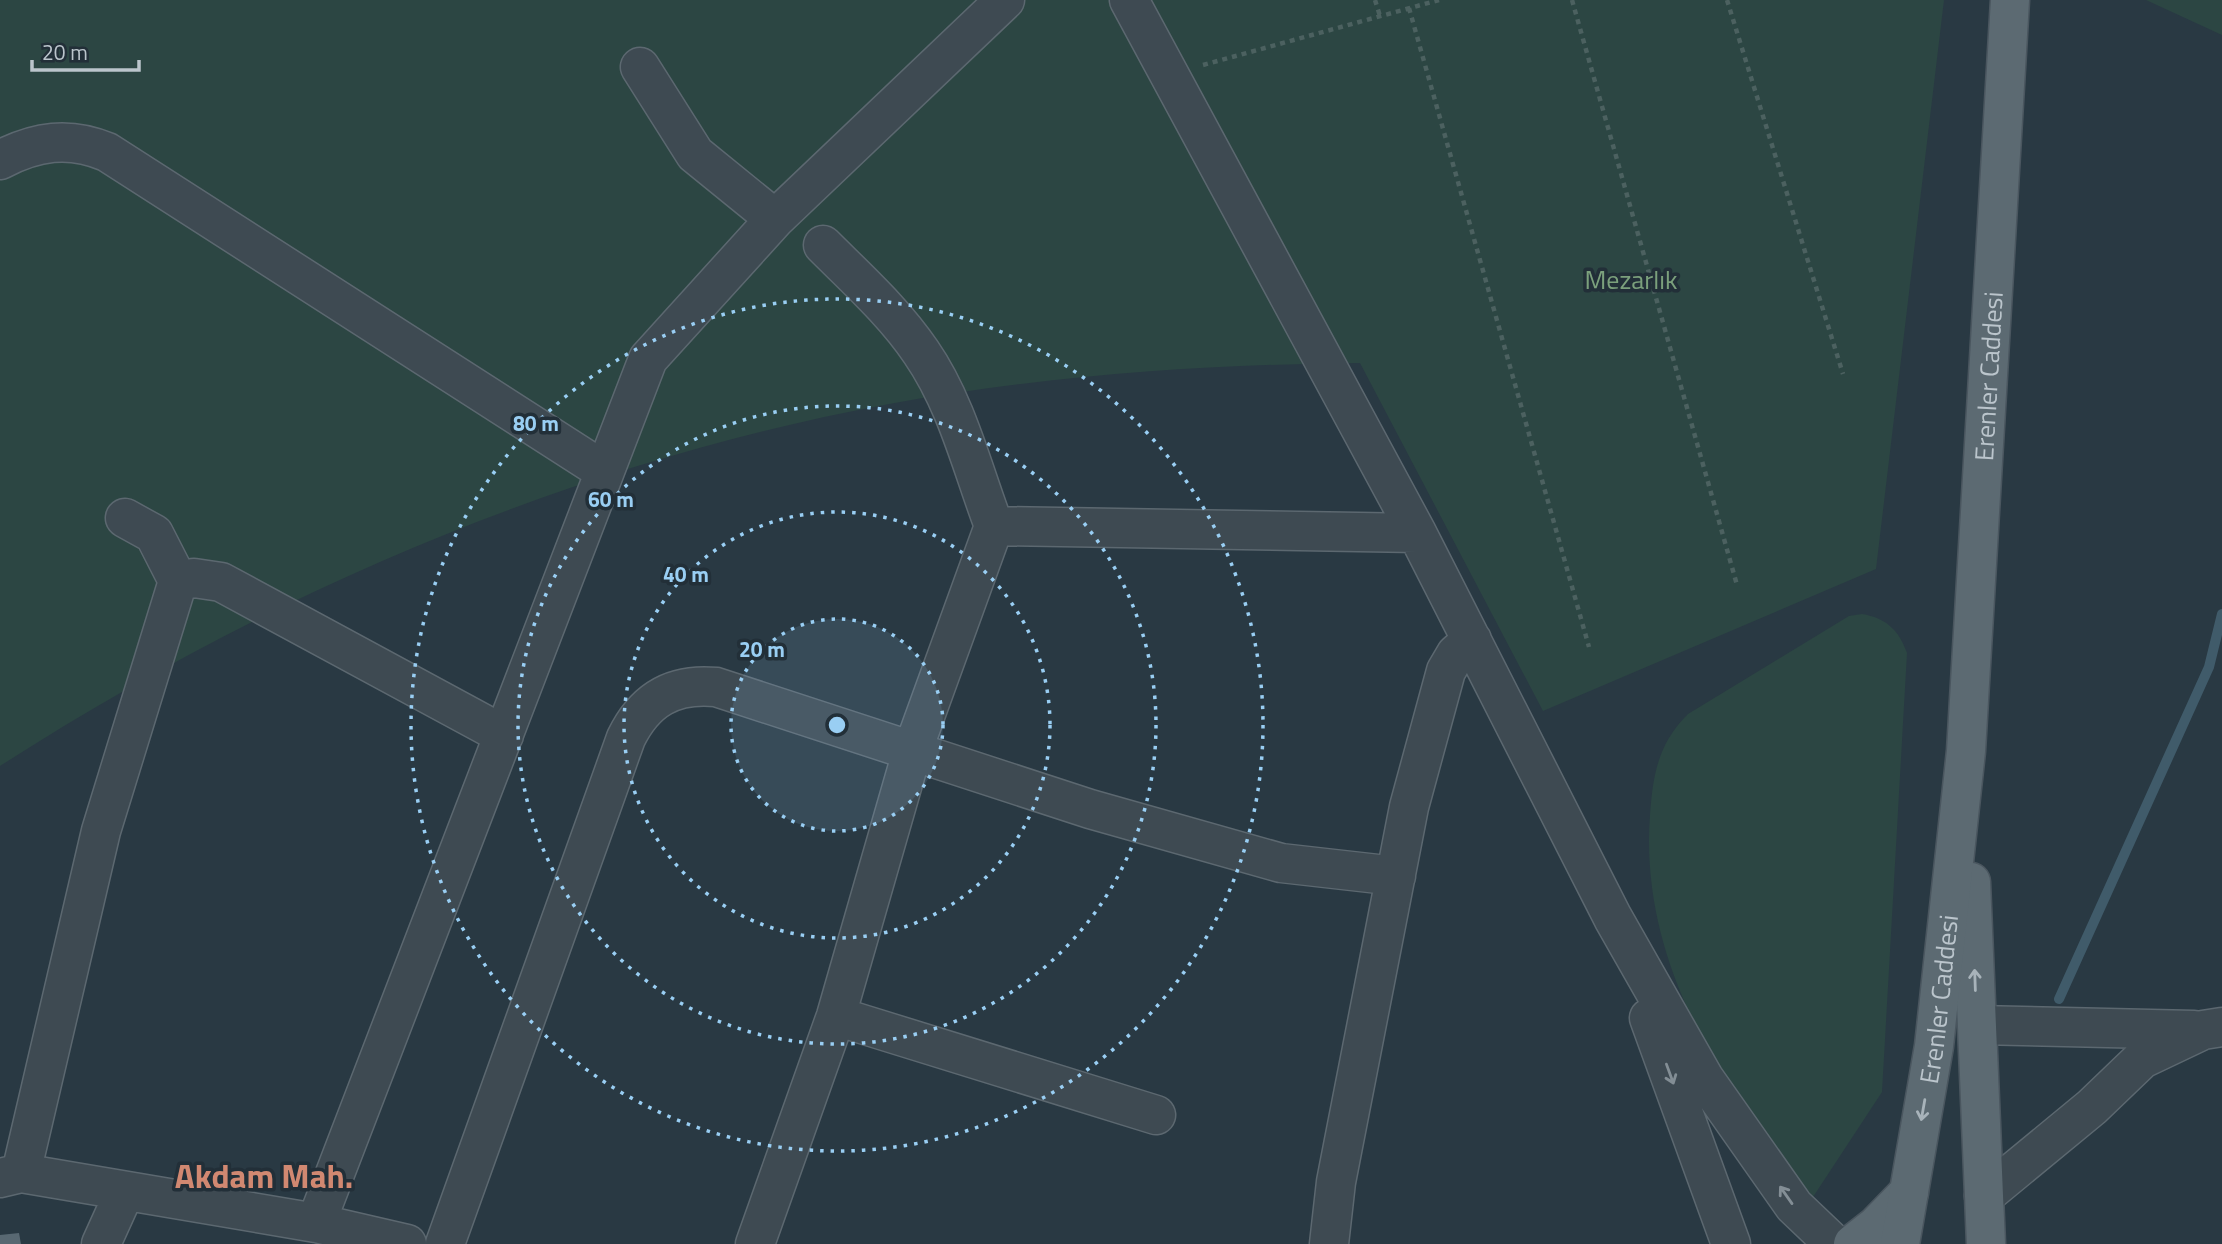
<svg xmlns="http://www.w3.org/2000/svg" width="2222" height="1244" viewBox="0 0 2222 1244" font-family="'Titillium Web',sans-serif">
  <style>
    .green { fill: #2c4643 }
    .lines { fill: none; stroke-linecap: round; stroke-linejoin: round }
    .stream { stroke: #405b6a; stroke-width: 10 }
    .building { fill: #586872 }
    .minor-casing { stroke: #5c6870; stroke-width: 41 }
    .major-casing { stroke: #4a565f; stroke-width: 41 }
    .path { stroke: #4c6160; stroke-width: 4.5; stroke-dasharray: 5 5; stroke-linecap: butt }
    .minor { stroke: #3e4a52; stroke-width: 38 }
    .major { stroke: #5c6a72; stroke-width: 38 }
    .oneway { stroke: #a8b3ba }
    .oneway2 { stroke: #838e95 }
    .ring { fill: none; stroke: #99cef3; stroke-width: 3.5; stroke-dasharray: 3.5 7 }
    .labels { text-anchor: middle; dominant-baseline: central; stroke-width: 7; stroke-linejoin: round; paint-order: stroke }
    .park-label { font-size: 26px; fill: #7ba07c; stroke: #222f38 }
    .street-label { font-size: 26px; fill: #bbc5cc; stroke: #222f38 }
    .district-label { font-size: 33px; font-weight: bold; fill: #d18871; stroke: #222f38 }
    .centre { fill: #99cef3; stroke: #222f38; stroke-width: 3.5 }
    .ring-label { font-size: 21px; text-anchor: middle; font-weight: bold; fill: #99cef3; stroke: #222f38; stroke-width: 7; stroke-linejoin: round; paint-order: stroke }
  </style>
  <rect width="100%" height="100%" fill="#293943"/>
  <path class="green" d="M0,0H1944L1876,569L1543,711L1360,363C1246,364 1134,370 1021,384C656,428 308,568 0,766Z
    M2146,0H2222V35Z
    M1862,614C1886,618 1899,630 1907,653L1882,1092L1813,1197C1722,1089 1639,962 1650,815C1653,774 1658,744 1688,714L1849,616Z"/>
  <g class="lines">
    <path class="stream" d="M2059,999L2209,667L2222,614"/>
  </g>
  <path class="building" d="M19,1233L21,1244H0V1235Z"/>
  <g class="lines">
    <g class="minor-casing">
      <path id="minor" d="M1129,0L1417,533L1613,918L1704,1078L1794,1206L1834,1244
        M640,67L695,154L775,219
        M0,160C36,141 69,136 107,152L604,471
        M823,245C857,279 894,312 921,352C957,404 972,468 994,526
        M178,581L194,578L221,582L504,735
        M836,1016L1156,1115
        M1649,1018L1731,1244
        M1977,1025L2194,1030
        M21,1173L101,831L178,581L154,534L125,518
        M0,1178L21,1173L316,1223L407,1244
        M1984,1196L2092,1107L2142,1059L2203,1030L2222,1027
        M316,1223L648,359L775,219L1005,0
        M101,1244L125,1191
        M445,1244L626,738C645,699 673,683 716,687L1090,809L1281,863L1396,876
        M755,1244L836,1016L912,752L994,526L1417,533
        M1329,1244L1336,1182L1409,807L1446,671L1456,654L1472,640"/>
    </g>
    <g class="major-casing">
      <g id="major">
        <path d="M1971,882L1986,1244"/>
        <path d="M1853,1244L1876,1226L1909,1192"/>
        <path id="s1" d="M1900,1244L1934,1046L1966,751L2010,0"/>
      </g>
    </g>
    <path class="path" d="M1375,0L1380,16
      M1572,0L1737,585
      M1727,0L1843,374
      M1409,8L1589,647
      M1203,65L1439,0"/>
    <use href="#minor" class="minor"/>
    <use href="#major" class="major"/>
  </g>
  <defs><path id="oneway-shaft" d="M-6 0H5M1.5-3L5.5 0L1.5 3" fill="none" stroke-width="1.6" stroke-linecap="round" stroke-linejoin="round" transform="scale(1.75)"/></defs>
  <g class="oneway">
    <use href="#oneway-shaft" transform="translate(1975 980) rotate(-92)"/>
    <use href="#oneway-shaft" transform="translate(1923 1110) rotate(100)"/>
  </g>
  <g class="oneway2">
    <use href="#oneway-shaft" transform="translate(1670 1074) rotate(70)"/>
    <use href="#oneway-shaft" transform="translate(1786 1195) rotate(-125)"/>
  </g>
  <circle cx="837" cy="725" r="106" fill="#99cef3" fill-opacity=".12"/>
  <g class="ring">
    <circle cx="837" cy="725" r="106"/>
    <circle cx="837" cy="725" r="213"/>
    <circle cx="837" cy="725" r="319"/>
    <circle cx="837" cy="725" r="426"/>
  </g>
  <g class="labels">
    <g class="park-label">
      <text x="1631" y="279">Mezarlık</text>
    </g>
    <g class="street-label">
      <text stroke="none"><textPath href="#s1" startOffset="873">Erenler Caddesi</textPath></text>
      <text stroke="none"><textPath href="#s1" startOffset="248">Erenler Caddesi</textPath></text>
    </g>
    <g class="district-label">
      <text x="264" y="1176">Akdam Mah.</text>
    </g>
  </g>
  <circle cx="837" cy="725" r="10" class="centre"/>
  <g class="ring-label">
    <text x="536" y="431">80 m</text>
    <text x="611" y="507">60 m</text>
    <text x="686" y="582">40 m</text>
    <text x="762" y="657">20 m</text>
  </g>
  <path d="M32 60v10h107v-10" fill="none" stroke="#bbc5cc" stroke-width="3.5"/>
  <text x="42" y="60" font-size="21" fill="#bbc5cc" stroke="#222f38" stroke-width="5" paint-order="stroke">20 m</text>
</svg>
